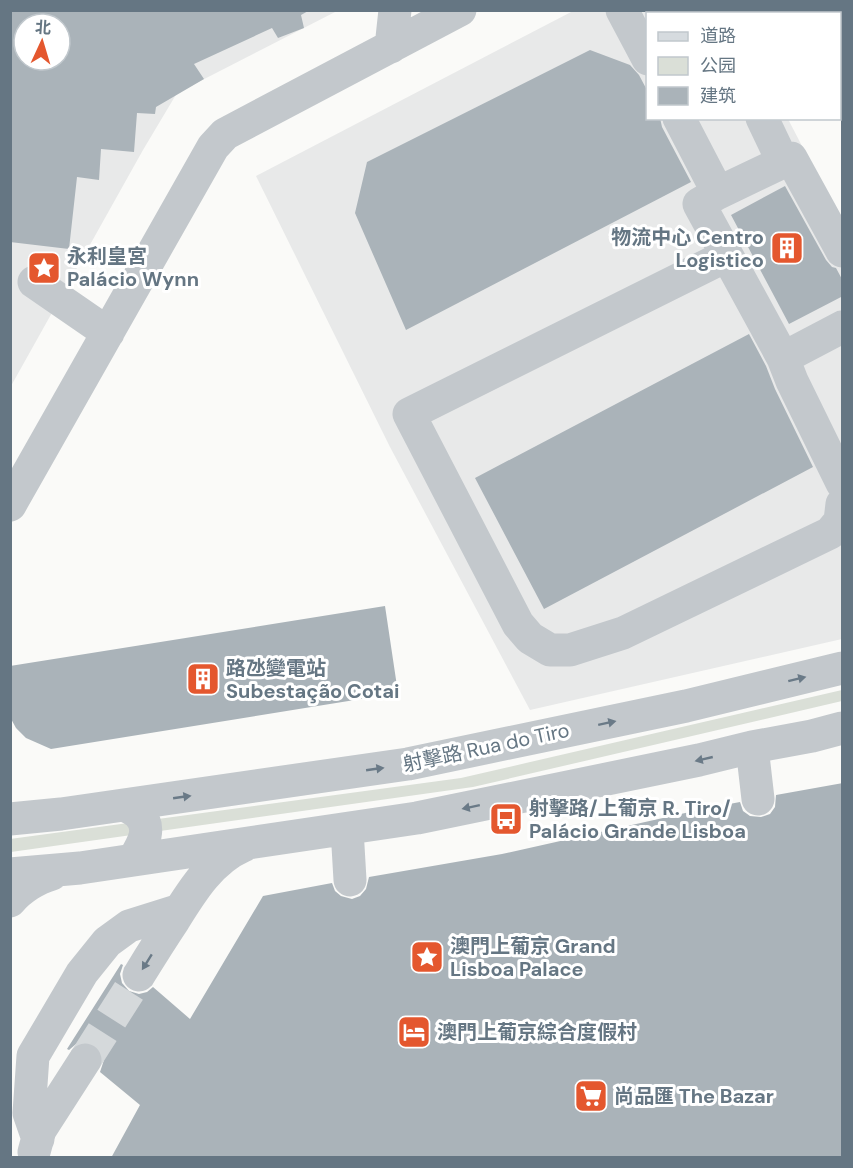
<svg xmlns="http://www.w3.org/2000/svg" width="853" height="1168" viewBox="0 0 853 1168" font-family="'DM Sans','Noto Sans SC',sans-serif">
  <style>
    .built { fill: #e8e9e9; fill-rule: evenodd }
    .green { fill: #dadfd7 }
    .building { fill: #aab3b9; fill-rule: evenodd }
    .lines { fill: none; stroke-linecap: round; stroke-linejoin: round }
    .minor-tunnel { stroke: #d5d9db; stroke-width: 33; stroke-dasharray: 33 16; stroke-linecap: butt }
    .minor { stroke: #c3c8cc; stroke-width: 33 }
    .major { stroke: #d6dbdf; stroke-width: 33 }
    .oneway { fill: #6a7a87 }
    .labels { text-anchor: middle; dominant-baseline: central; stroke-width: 6; stroke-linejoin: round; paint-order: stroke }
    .poi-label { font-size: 20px; font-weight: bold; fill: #657683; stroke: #fff; text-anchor: start }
    .street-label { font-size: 20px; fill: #657683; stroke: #fff }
  </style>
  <rect width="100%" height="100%" fill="#fafaf8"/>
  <path class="built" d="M11,11H337L177,93L143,150L11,386ZM24,24H60V60H24Z
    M573,11H731L733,13L648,14V118L788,119L842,223V639L530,710L390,447L256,176Z"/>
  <path class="green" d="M842,690V701L473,787L11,852L10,839L461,778Z"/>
  <path class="building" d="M10,10H310L301,15L304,28L278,38L272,28L194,64L204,79L156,107L155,114L137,113L134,152L101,149L99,180L77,177L69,249L10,242ZM24,24H60V60H24Z
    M590,50L630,65L639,75L648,92V118H660L662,127L691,182L406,330L355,213L367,162Z
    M785,186L826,260L832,267L836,268L843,281V296L789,324L731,215Z
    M749,334L766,366L775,389L813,467L544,609L475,478Z
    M385,606L398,693L51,749L26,738L16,728L10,717V666Z
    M843,783V1158H111L140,1105L100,1072L104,1060L102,1052L96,1045L85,1041L76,1044L69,1050L67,1049L121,964L123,965L120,974L122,983L129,991L139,994L147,992L153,987L190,1019L263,896L332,883L335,891L341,896L352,899L360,896L366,889L369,877L502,854L703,809L740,802L743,811L750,816L761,817L770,814L775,807L776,795Z"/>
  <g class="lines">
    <path class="minor-tunnel" d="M85,1060L139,975"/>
    <path class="minor" d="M622,10L648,59
      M717,10L719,14
      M665,14L671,10
      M391,47L395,10
      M679,118L718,193
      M762,118L783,162
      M842,251L791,158L718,193L699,204L783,358L842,327
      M726,256L409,414L518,624L530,638L550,650H570L623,633L830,533L840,521L842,504
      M34,282L108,333
      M783,358L792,381L842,483
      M10,505L213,147L225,134L460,10
      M752,747L758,799
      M125,805C128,807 134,810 138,813C153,828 143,844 134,859
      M10,819L61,814L408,764L686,706L842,668
      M347,829L350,880
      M10,874L80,868L417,818L699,760L752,747L812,736L842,728
      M10,901C20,889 37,878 52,874
      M139,975C150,957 162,938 174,920C192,891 211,860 243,846
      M38,1139L29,1113L33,1056L82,973L107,942L129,926L180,910
      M34,1152L40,1130L85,1060"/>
    <path class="major" d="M804,10L805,14
      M840,79L842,85"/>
  </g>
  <defs><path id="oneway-solid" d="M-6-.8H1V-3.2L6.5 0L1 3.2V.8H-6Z" transform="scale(1.5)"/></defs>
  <g class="oneway">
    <use href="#oneway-solid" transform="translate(797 679) rotate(-14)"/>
    <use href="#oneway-solid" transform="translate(607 723) rotate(-12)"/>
    <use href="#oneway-solid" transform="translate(704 759) rotate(167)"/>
    <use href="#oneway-solid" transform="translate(375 769) rotate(-8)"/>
    <use href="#oneway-solid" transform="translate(182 797) rotate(-8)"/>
    <use href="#oneway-solid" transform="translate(471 807) rotate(168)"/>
    <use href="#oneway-solid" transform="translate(147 962) rotate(122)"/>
  </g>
  <defs>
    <g id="building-square" transform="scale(1.725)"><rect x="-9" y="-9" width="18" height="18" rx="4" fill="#e4572e" stroke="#fff"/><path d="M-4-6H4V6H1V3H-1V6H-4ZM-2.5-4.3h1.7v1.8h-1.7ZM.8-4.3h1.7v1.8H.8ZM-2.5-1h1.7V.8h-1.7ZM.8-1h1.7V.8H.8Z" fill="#fff"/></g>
    <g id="sight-square" transform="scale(1.725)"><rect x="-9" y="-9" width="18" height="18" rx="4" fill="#e4572e" stroke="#fff"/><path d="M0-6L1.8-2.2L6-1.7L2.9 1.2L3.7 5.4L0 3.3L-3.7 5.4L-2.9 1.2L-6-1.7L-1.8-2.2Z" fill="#fff"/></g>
    <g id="bus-square" transform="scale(1.725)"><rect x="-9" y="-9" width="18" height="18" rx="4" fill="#e4572e" stroke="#fff"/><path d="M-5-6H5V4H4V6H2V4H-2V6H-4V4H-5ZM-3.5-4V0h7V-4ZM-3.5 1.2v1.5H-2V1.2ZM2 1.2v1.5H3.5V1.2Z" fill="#fff"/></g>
    <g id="hotel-square" transform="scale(1.725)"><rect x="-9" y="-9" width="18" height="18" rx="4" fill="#e4572e" stroke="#fff"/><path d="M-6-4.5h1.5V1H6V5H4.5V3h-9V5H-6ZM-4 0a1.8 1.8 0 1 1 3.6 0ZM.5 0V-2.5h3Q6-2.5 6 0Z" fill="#fff"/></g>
    <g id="supermarket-square" transform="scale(1.725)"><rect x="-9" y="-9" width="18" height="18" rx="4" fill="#e4572e" stroke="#fff"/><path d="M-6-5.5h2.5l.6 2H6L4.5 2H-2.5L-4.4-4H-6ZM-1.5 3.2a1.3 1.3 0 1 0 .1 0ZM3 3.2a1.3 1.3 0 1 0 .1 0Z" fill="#fff"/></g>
  </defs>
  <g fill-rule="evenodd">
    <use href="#building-square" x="787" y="248"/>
    <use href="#sight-square" x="44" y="268"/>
    <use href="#building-square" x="203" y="679"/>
    <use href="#bus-square" x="506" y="819"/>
    <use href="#sight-square" x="427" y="957"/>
    <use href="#hotel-square" x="414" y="1032"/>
    <use href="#supermarket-square" x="591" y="1096"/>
  </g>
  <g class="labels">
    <g class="poi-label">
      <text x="764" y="237" text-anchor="end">物流中心 Centro<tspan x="764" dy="23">Logistico</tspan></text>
      <text x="67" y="256">永利皇宮<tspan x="67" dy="23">Palácio Wynn</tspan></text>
      <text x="226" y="668">路氹變電站<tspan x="226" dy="23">Subestação Cotai</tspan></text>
      <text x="529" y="808">射擊路/上葡京 R. Tiro/<tspan x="529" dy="23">Palácio Grande Lisboa</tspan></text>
      <text x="450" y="946">澳門上葡京 Grand<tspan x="450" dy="23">Lisboa Palace</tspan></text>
      <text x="437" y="1032">澳門上葡京綜合度假村</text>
      <text x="614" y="1096">尚品匯 The Bazar</text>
    </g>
    <g class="street-label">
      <text transform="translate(486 747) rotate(-12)">射擊路 Rua do Tiro</text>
    </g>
  </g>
  <rect width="853" height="1168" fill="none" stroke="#657683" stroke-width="24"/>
  <rect x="646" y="12" width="195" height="108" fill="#ffffff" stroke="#c1c8cd" stroke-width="1.5"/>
  <rect x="658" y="32" width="30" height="9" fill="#d6dbdf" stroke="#c1c8cd" stroke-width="1.5"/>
  <text x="700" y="42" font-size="18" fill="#657683">道路</text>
  <rect x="658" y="57" width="30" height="18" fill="#dadfd7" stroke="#c1c8cd" stroke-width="1.5"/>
  <text x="700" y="72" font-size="18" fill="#657683">公园</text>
  <rect x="658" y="87" width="30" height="18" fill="#aab3b9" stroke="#c1c8cd" stroke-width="1.5"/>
  <text x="700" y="102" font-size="18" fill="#657683">建筑</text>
  <g transform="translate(42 42) rotate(4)"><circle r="28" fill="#ffffff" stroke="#c1c8cd" stroke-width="1.5"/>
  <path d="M0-4.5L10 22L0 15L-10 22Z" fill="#e4572e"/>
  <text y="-9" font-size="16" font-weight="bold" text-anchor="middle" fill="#657683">北</text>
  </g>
</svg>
